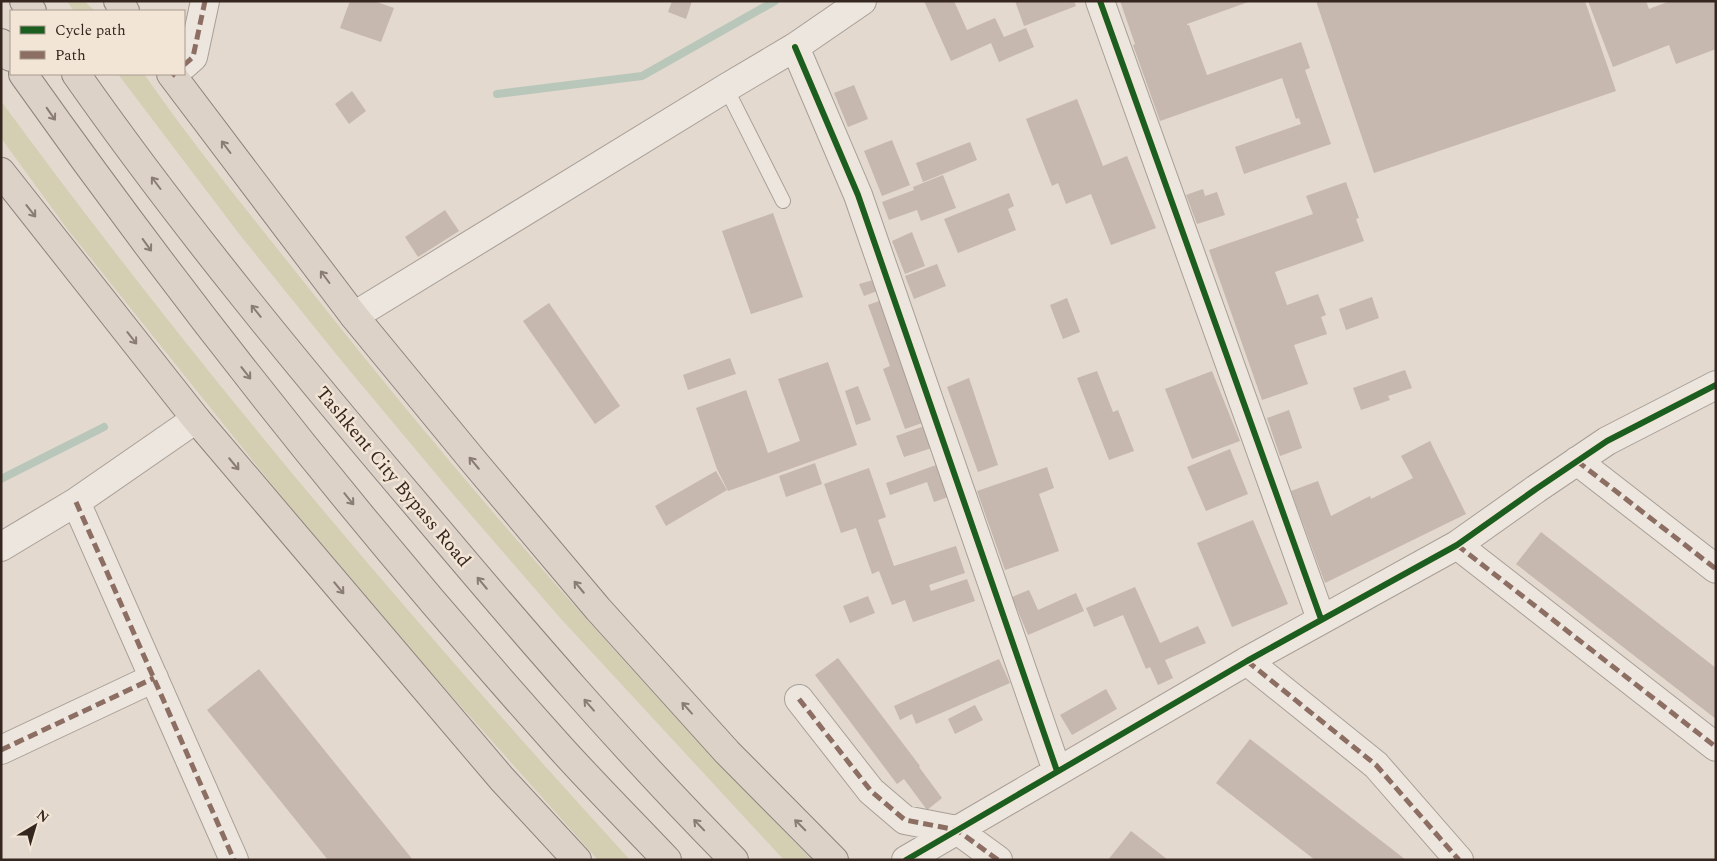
<svg xmlns="http://www.w3.org/2000/svg" width="1717" height="861" viewBox="0 0 1717 861" font-family="Spectral,serif">
  <style>
    .green { fill: #d4ceb2 }
    .lines { fill: none; stroke-linecap: round; stroke-linejoin: round }
    .stream { stroke: #b9c7bb; stroke-width: 8 }
    .building { fill: #c6b7af }
    .service-casing { stroke: #a89f97; stroke-width: 16 }
    .minor-casing { stroke: #a89f97; stroke-width: 30 }
    .trunk-casing { stroke: #8e847e; stroke-width: 30 }
    .service { stroke: #ece6df; stroke-width: 14 }
    .minor { stroke: #ece6df; stroke-width: 28 }
    .trunk { stroke: #dcd2c8; stroke-width: 28 }
    .quiet { stroke: #8d6e63; stroke-width: 5; stroke-dasharray: 10 5; stroke-linecap: butt }
    .cycleway-casing { stroke: #f3e5d5; stroke-width: 9 }
    .cycleway { stroke: #1b5e20; stroke-width: 6 }
    .oneway { stroke: #897c74 }
    .labels { text-anchor: middle; dominant-baseline: central; stroke-width: 5; stroke-linejoin: round; paint-order: stroke }
    .street-label { font-size: 19px; fill: #362620; stroke: #f3e5d5 }
  </style>
  <rect width="100%" height="100%" fill="#e3d9ce"/>
  <path class="green" d="M67,1H84L95,11H74Z
    M118,74H144C197,150 257,223 315,296C470,492 636,681 812,860H784L562,620L452,493L345,365L240,235Z
    M1,101C196,367 408,617 630,860H598L590,851L409,648L321,546L68,230L1,138Z"/>
  <g class="lines">
    <path class="stream" d="M497,94L642,76L775,1
      M1,479L104,427"/>
  </g>
  <path class="building" d="M350,1H374L394,8L381,42L340,28Z
    M672,1H692L686,19L668,12Z
    M924,1H954L967,30L995,18L1004,37L1026,28L1034,47L999,62L991,43L951,61Z
    M1015,1H1074L1076,6L1024,26Z
    M1120,1H1251L1187,24V25H1189L1207,75L1301,42L1310,68L1305,70L1331,144L1244,174L1235,147L1301,124L1299,118L1296,119L1282,78L1160,121L1133,45L1135,44Z
    M1316,1H1585L1616,91L1374,173Z
    M1588,1H1646L1649,9L1670,1H1716V49L1676,64L1669,45L1613,67Z
    M854,85L868,119L848,127L834,93Z
    M352,91L366,111L349,124L335,104Z
    M1077,99L1103,166L1127,156L1156,228L1111,245L1091,194L1066,204L1058,183L1052,186L1026,119Z
    M892,140L910,185L882,196L864,151Z
    M970,142L977,160L923,182L916,163Z
    M943,175L956,208L921,221L917,210L889,220L882,202L914,190L913,187Z
    M1346,182L1359,218L1356,219L1364,241L1275,272L1287,305L1318,294L1326,315L1321,317L1327,334L1294,345L1308,384L1262,400L1209,250L1313,214L1306,196Z
    M1203,189L1205,196L1217,192L1225,215L1197,224L1186,195Z
    M1009,193L1014,206L1008,209L1016,230L958,253L944,219Z
    M445,210L459,231L418,257L405,237Z
    M773,213L803,297L751,314L722,231Z
    M912,232L925,266L905,274L892,241Z
    M937,264L946,286L914,299L905,276Z
    M873,280L877,291L864,296L859,284Z
    M1372,297L1379,318L1346,330L1339,309Z
    M1067,298L1080,332L1063,339L1050,305Z
    M882,300L925,422L905,429L883,369L890,366L868,305Z
    M549,303L620,406L595,424L523,321Z
    M730,358L736,374L688,390L683,375Z
    M828,362L857,445L728,491L717,469L696,408L746,390L768,453L800,441L778,379Z
    M1405,370L1412,388L1388,396L1390,400L1361,410L1353,388Z
    M1097,371L1113,412L1118,410L1134,451L1109,460L1077,378Z
    M1212,371L1240,441L1192,459L1165,389Z
    M969,378L998,465L978,472L947,387Z
    M858,386L871,420L856,425L845,391Z
    M1289,410L1302,448L1280,456L1267,418Z
    M930,424L938,446L904,457L896,436Z
    M1430,441L1466,514L1325,583L1291,491L1318,481L1331,516L1370,496L1371,499L1413,478L1401,456Z
    M1230,449L1248,494L1206,511L1187,467Z
    M815,463L822,484L786,497L779,476Z
    M939,464L951,496L934,502L927,482L890,495L886,483Z
    M1047,467L1054,488L1039,494L1059,551L1005,570L977,491Z
    M869,468L886,517L878,520L894,566L956,546L965,573L929,585L931,591L967,579L975,601L913,622L905,600L892,605L879,571L872,574L856,528L841,533L824,484Z
    M716,471L727,490L666,526L655,506Z
    M1253,520L1288,604L1232,627L1197,543Z
    M1541,532L1716,668V719L1516,564Z
    M1135,587L1160,643L1198,626L1206,643L1165,660L1173,678L1158,685L1150,667L1146,669L1123,615L1094,627L1086,608Z
    M1029,590L1038,610L1076,593L1084,611L1028,635L1012,597Z
    M868,596L875,613L850,623L843,606Z
    M838,658L920,766L919,767L942,798L927,810L904,779L897,784L815,675Z
    M999,659L1010,683L916,724L912,714L900,720L894,706Z
    M259,669L413,860H328L207,710Z
    M1106,689L1117,709L1072,735L1060,715Z
    M975,705L983,720L955,734L948,719Z
    M1250,739L1406,860H1315L1216,783Z
    M1131,831L1168,860H1108Z"/>
  <g class="lines">
    <g class="service-casing">
      <path id="service" d="M726,88L783,201"/>
    </g>
    <g class="minor-casing">
      <path id="minor" d="M1100,1L1321,619
        M795,47L858,195L1057,771
        M184,65L193,57L205,1
        M354,316L726,88L795,47L862,1
        M1577,461L1716,569
        M76,502L234,860
        M1457,545L1716,747
        M1,547L76,502L196,419
        M1247,661L1376,765L1459,860
        M799,699L871,791L905,820L957,830L998,860
        M1,750L154,678
        M906,860L1247,661L1457,545L1536,489L1607,441L1716,385"/>
    </g>
    <g class="trunk-casing">
      <path id="trunk" d="M24,1L32,11
        M118,1L125,11
        M1,43L11,57
        M23,74C188,307 367,532 558,745C593,784 630,821 667,860
        M76,74C182,225 301,369 421,510C522,630 624,749 734,860
        M171,74L354,316L475,463L598,609L727,752L834,860
        M1,172L196,419L502,779L577,860"/>
    </g>
    <use href="#service" class="service"/>
    <use href="#minor" class="minor"/>
    <use href="#trunk" class="trunk"/>
    <path class="quiet" d="M184,65L193,57L205,1
      M172,76L174,74
      M1577,461L1716,569
      M76,502L234,860
      M1457,545L1716,747
      M1247,661L1376,765L1459,860
      M799,699L871,791L905,820L957,830L998,860
      M1,750L154,678"/>
    <g class="cycleway-casing">
      <path id="cycleway" d="M1100,1L1321,619
        M795,47L858,195L1057,771
        M906,860L1247,661L1457,545L1536,489L1607,441L1716,385"/>
    </g>
    <use href="#cycleway" class="cycleway"/>
  </g>
  <defs><path id="oneway-shaft" d="M-6 0H5M1.5-3L5.5 0L1.5 3" fill="none" stroke-width="1.6" stroke-linecap="round" stroke-linejoin="round" transform="scale(1.25)"/></defs>
  <g class="oneway">
    <use href="#oneway-shaft" transform="translate(51 114) rotate(55)"/>
    <use href="#oneway-shaft" transform="translate(226 147) rotate(-127)"/>
    <use href="#oneway-shaft" transform="translate(156 183) rotate(-127)"/>
    <use href="#oneway-shaft" transform="translate(31 211) rotate(52)"/>
    <use href="#oneway-shaft" transform="translate(147 245) rotate(54)"/>
    <use href="#oneway-shaft" transform="translate(325 277) rotate(-127)"/>
    <use href="#oneway-shaft" transform="translate(256 311) rotate(-129)"/>
    <use href="#oneway-shaft" transform="translate(132 338) rotate(52)"/>
    <use href="#oneway-shaft" transform="translate(246 373) rotate(52)"/>
    <use href="#oneway-shaft" transform="translate(474 463) rotate(-130)"/>
    <use href="#oneway-shaft" transform="translate(234 464) rotate(50)"/>
    <use href="#oneway-shaft" transform="translate(349 499) rotate(51)"/>
    <use href="#oneway-shaft" transform="translate(482 583) rotate(-130)"/>
    <use href="#oneway-shaft" transform="translate(579 587) rotate(-130)"/>
    <use href="#oneway-shaft" transform="translate(339 588) rotate(50)"/>
    <use href="#oneway-shaft" transform="translate(589 705) rotate(-131)"/>
    <use href="#oneway-shaft" transform="translate(687 708) rotate(-132)"/>
    <use href="#oneway-shaft" transform="translate(699 825) rotate(-134)"/>
    <use href="#oneway-shaft" transform="translate(800 825) rotate(-135)"/>
  </g>
  <g class="labels">
    <g class="street-label">
      <text transform="translate(393 477) rotate(50)">Tashkent City Bypass Road</text>
    </g>
  </g>
  <rect width="1717" height="861" fill="none" stroke="#362620" stroke-width="5"/>
  <rect x="10" y="10" width="175" height="65" fill="#f3e5d5" stroke="#a7998d"/>
  <rect x="20" y="26" width="25" height="8" fill="#1b5e20" stroke="#a7998d"/>
  <text x="55" y="35" font-size="15" fill="#362620">Cycle path</text>
  <rect x="20" y="51" width="25" height="8" fill="#8d6e63" stroke="#a7998d"/>
  <text x="55" y="60" font-size="15" fill="#362620">Path</text>
  <g transform="translate(35 826) rotate(38)" stroke="#f3e5d5" stroke-width="4" paint-order="stroke">
  <path d="M0-4L9 19L0 12L-9 19Z" fill="#362620"/>
  <text y="-8" font-size="14" font-weight="bold" text-anchor="middle" fill="#362620">N</text>
  </g>
</svg>
